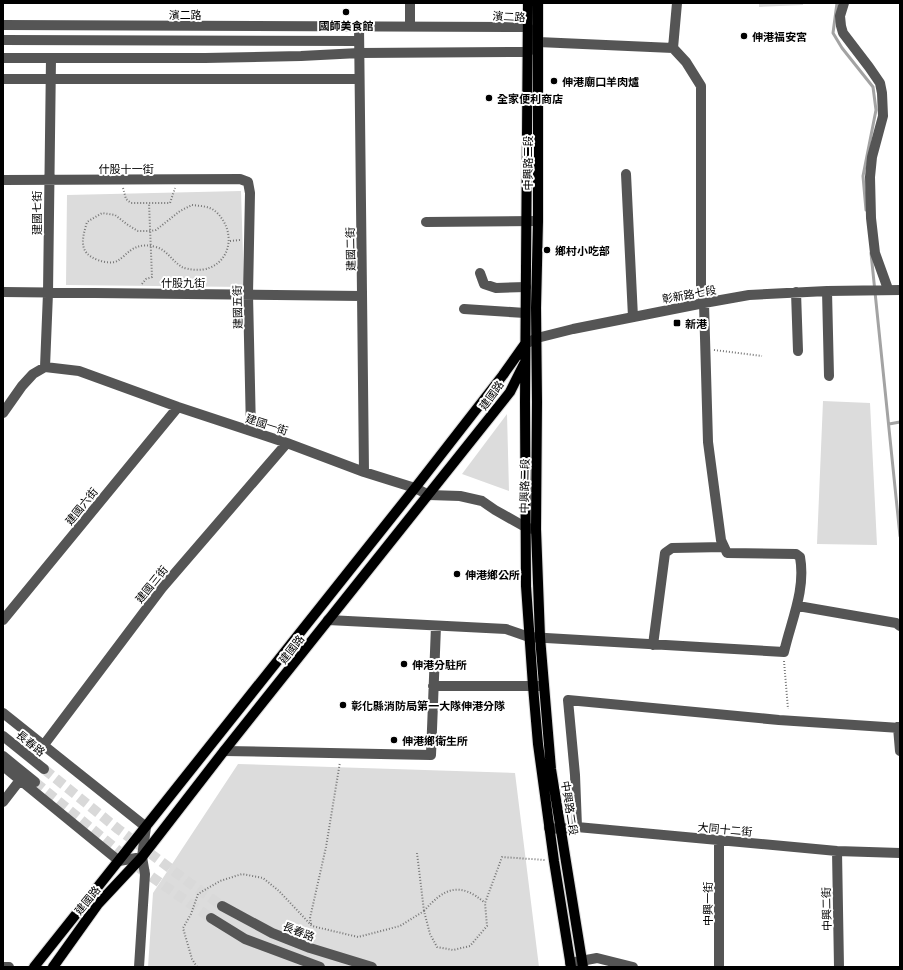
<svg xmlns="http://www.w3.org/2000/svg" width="903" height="970" viewBox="0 0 903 970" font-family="'Noto Sans','Noto Sans TC',sans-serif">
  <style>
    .green { fill: #dcdcdc }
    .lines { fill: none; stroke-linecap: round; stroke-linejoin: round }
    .stream { stroke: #a3a3a3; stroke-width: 3 }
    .minor-tunnel { stroke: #d9d9d9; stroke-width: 10; stroke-dasharray: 10 5; stroke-linecap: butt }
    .major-casing { stroke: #dbdbdb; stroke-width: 12 }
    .path { stroke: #777; stroke-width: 2; stroke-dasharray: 1 2; stroke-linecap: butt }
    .minor { stroke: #555; stroke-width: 10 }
    .major { stroke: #000; stroke-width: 10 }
    .poi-dot { fill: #000; stroke: #fff; stroke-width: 1.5 }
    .labels { text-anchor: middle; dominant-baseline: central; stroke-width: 4; stroke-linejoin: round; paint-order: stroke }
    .street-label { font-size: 11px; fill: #000; stroke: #fff }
    .poi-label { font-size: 11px; font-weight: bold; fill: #000; stroke: #fff; text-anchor: start }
  </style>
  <rect width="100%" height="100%" fill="#fff"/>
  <path class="green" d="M759,3H803V5L759,7Z
    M241,191L244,287L66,285L67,195Z
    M823,401L870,403L877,545L817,544Z
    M507,414L509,491L462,474Z
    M238,764L515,773L539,967H148L153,893Z"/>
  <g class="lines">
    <path class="stream" d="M837,3L833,33L842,48L873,87L876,110L863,176L866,210
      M871,253L900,536
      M889,424L900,422"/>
    <path class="minor-tunnel" d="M44,769L118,829L187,881L222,906
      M35,782L143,871L211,918"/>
    <g class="major-casing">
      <path id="major" d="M528,3L525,402L526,586L533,686L538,744L554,861L571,967
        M538,3V221L536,308L537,402L536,529L540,637L551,769L583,967
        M34,967L415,488L503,375L525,344
        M53,967L98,904L142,857L224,751L510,392L524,364"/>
    </g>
    <path class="path" d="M123,188L126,199L131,203H170L175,188
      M192,205C200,206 209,206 215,211C235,228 233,259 209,268C202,271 188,270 182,267C172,261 167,250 156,247C141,243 133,247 123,257C120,259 118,261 115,262C109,263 103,262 98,260C78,253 82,239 87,222L102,213L115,215L128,225L138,231H150L156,230L180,211Z
      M230,241L240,240
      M142,284L146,279L152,277L149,203
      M714,350L762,356
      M784,661L788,709
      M417,853L424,911
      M424,911C444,888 460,881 485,903
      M311,924L310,918L326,847L340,762
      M197,967L192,959L183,928L191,914L198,894L220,881L242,874L263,878L279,891L312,926L358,937L400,926L424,911L430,934L437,947L453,950L470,946L487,926L485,903L502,857L545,860"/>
    <path class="minor" d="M410,3V27
      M844,3L840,16L841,26L843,33L869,67L880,83L882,93L883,116L872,157L870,177L871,218L875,253L888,289
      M3,25L528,27L538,42
      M359,26L364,472
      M3,40L359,41
      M538,42L673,48L677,3
      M3,58H205L301,56L359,53L528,52L538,42
      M3,79H359
      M626,174L633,317
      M3,180L240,179L248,182L250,193L248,294L251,431
      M426,222L538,221
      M480,273L484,284L496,288L526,287
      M827,291L829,376
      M3,292L362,296
      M796,292L798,351
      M464,309L525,313
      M525,344L537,338L573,329L704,303L749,295L827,291L900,290
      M45,367L48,293L51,58
      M3,413L22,386L33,374L45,367L79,371L178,407L287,443L364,472L415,488L429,495L460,496L482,501L495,510L527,528L534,529
      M798,606L896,623L900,626
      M3,620L178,407
      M328,620L506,629L529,637L784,652C791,621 806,590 800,557L796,554L727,553L721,540L708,442L704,303L701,289V86L686,62L673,48
      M653,645L665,553L672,548L724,547
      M433,686H544
      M3,713L146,827L142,857
      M898,727L900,751
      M3,736L44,769
      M43,746L162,588L287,443
      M224,751L431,755L436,626
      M3,756L35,782
      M3,766L119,861L142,857L145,874L139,967
      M3,802L20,780
      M577,827L575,775L568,700L779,720L900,728
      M549,828L561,829L577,827L837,851L900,853
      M837,851L839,967
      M222,906L272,933L310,948L372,967
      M211,918L245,939L320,967
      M570,963L597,958L633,967
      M3,967H9
      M719,967V841"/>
    <use href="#major" class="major"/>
  </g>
  <g class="poi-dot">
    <circle cx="346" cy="12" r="4"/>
    <circle cx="744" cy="36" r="4"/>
    <circle cx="554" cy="81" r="4"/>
    <circle cx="489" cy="98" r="4"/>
    <circle cx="547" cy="250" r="4"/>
    <rect x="673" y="319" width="8" height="8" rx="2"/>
    <circle cx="457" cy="574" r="4"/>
    <circle cx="404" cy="664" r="4"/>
    <circle cx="343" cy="705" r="4"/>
    <circle cx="394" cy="740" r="4"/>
  </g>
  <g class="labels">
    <g class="street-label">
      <text x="185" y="14">濱二路</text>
      <text transform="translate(509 16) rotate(3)">濱二路</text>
      <text transform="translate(527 163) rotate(-90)">中興路二段</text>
      <text x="126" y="168">什股十一街</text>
      <text transform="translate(36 213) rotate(-90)">建國七街</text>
      <text transform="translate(350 249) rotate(-91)">建國二街</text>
      <text x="183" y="282">什股九街</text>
      <text transform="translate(689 294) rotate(-10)">彰新路七段</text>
      <text transform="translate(237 307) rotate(-91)">建國五街</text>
      <text transform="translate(491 395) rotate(-54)">建國路</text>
      <text transform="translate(267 424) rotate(18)">建國一街</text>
      <text transform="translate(524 486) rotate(-89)">中興路二段</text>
      <text transform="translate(81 506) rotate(-51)">建國六街</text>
      <text transform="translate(151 584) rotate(-51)">建國三街</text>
      <text transform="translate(291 649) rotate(-52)">建國路</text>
      <text transform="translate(31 743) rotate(39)">長春路</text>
      <text transform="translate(570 808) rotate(81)">中興路二段</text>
      <text transform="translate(725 829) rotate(5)">大同十二街</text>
      <text transform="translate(87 900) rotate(-51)">建國路</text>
      <text transform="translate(707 904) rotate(-90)">中興一街</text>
      <text transform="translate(826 909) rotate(-91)">中興二街</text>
      <text transform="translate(299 931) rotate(21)">長春路</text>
    </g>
    <g class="poi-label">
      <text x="346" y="25" text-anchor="middle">國師美食館</text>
      <text x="752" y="36">伸港福安宮</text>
      <text x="562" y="81">伸港廟口羊肉爐</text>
      <text x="497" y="98">全家便利商店</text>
      <text x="555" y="250">鄉村小吃部</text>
      <text x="685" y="323">新港</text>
      <text x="465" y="574">伸港鄉公所</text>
      <text x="412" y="664">伸港分駐所</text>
      <text x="351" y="705">彰化縣消防局第一大隊伸港分隊</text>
      <text x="402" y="740">伸港鄉衛生所</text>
    </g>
  </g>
  <rect width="903" height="970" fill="none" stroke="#000000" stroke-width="8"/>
</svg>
